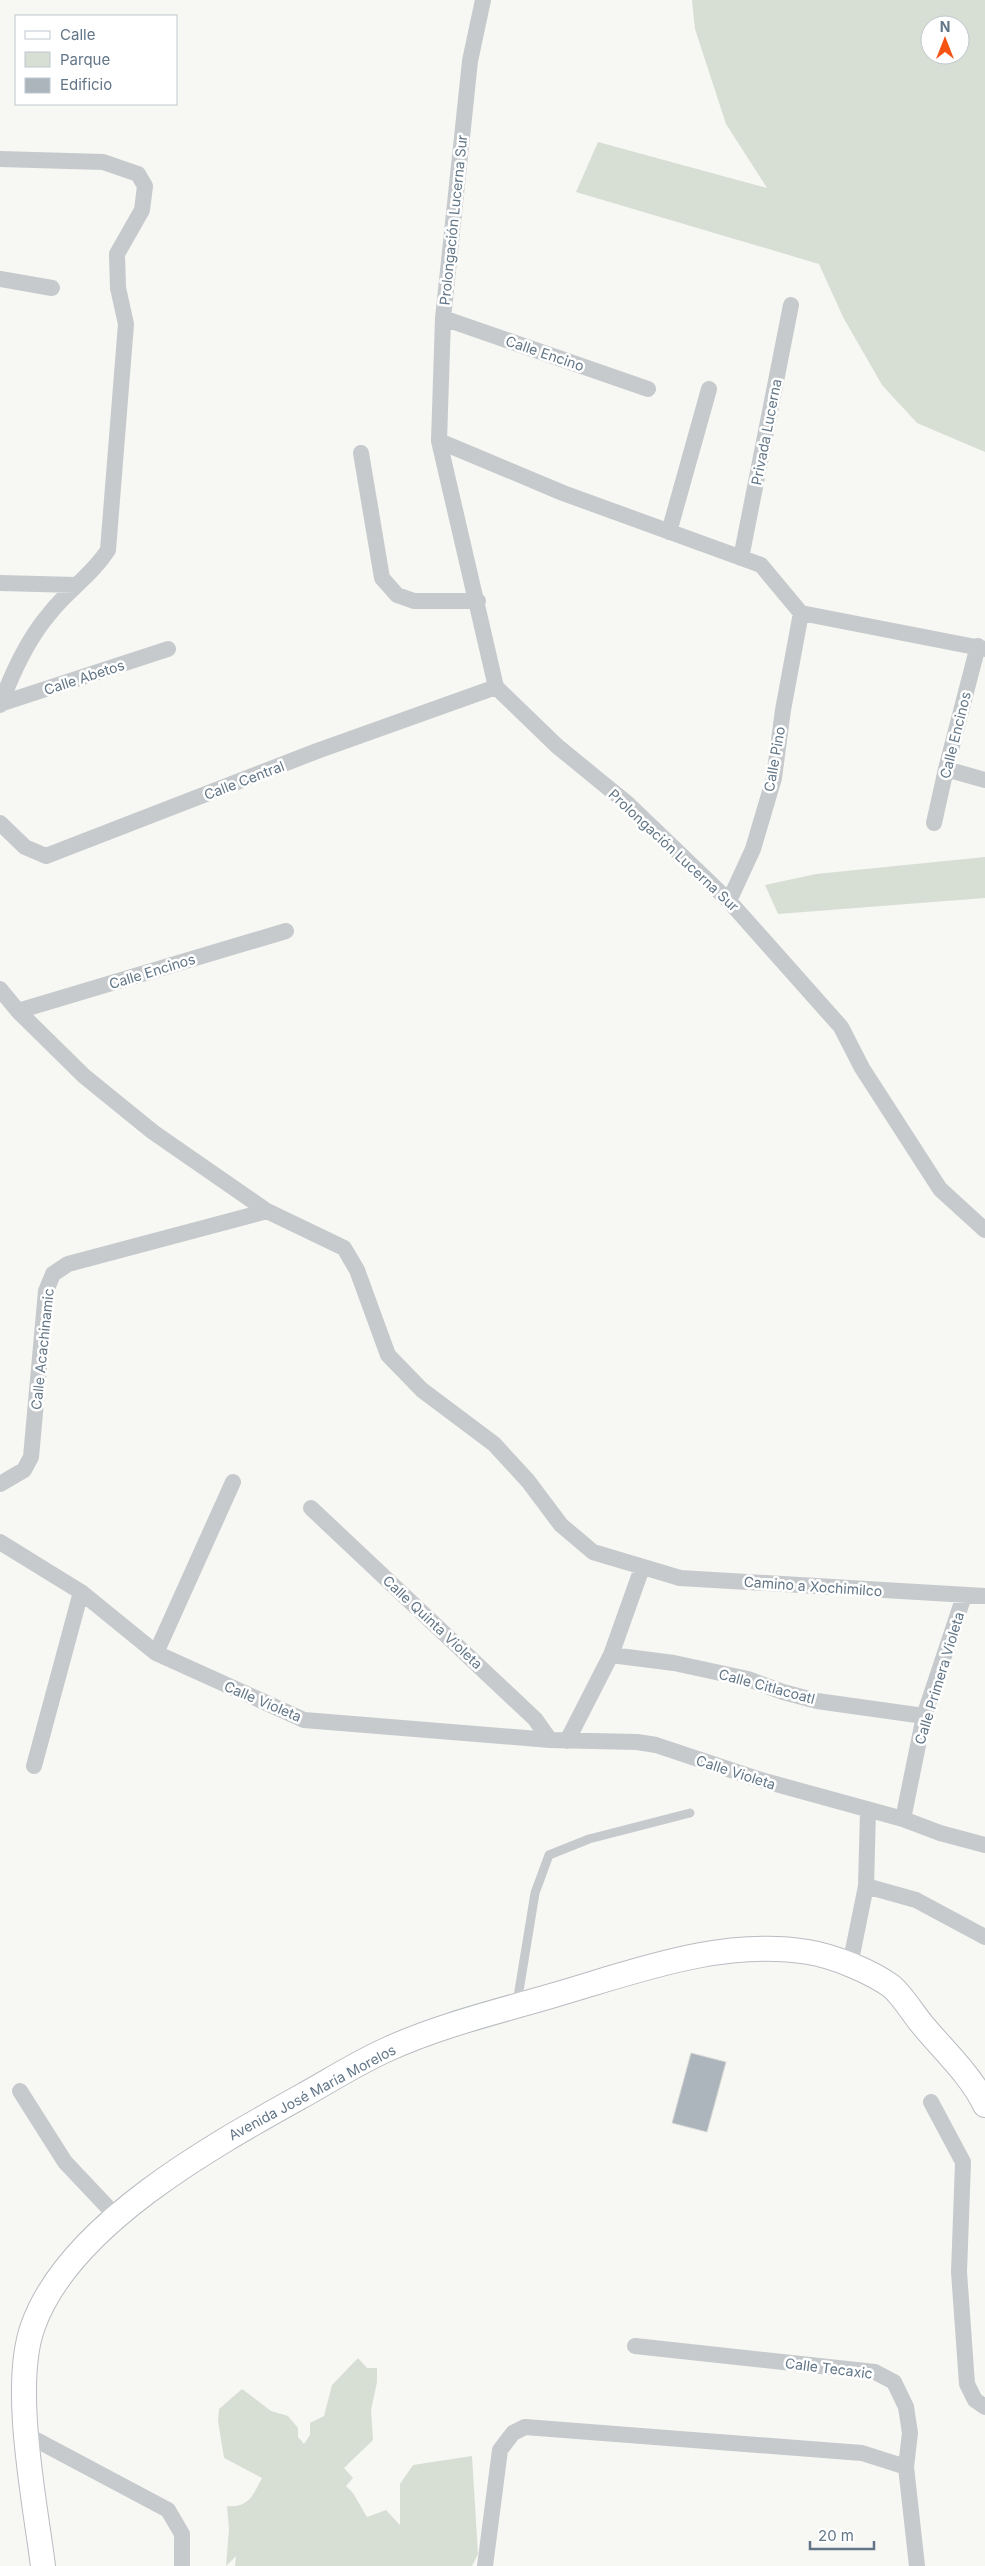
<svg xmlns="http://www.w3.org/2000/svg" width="985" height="2566" viewBox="0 0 985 2566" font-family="Inter,sans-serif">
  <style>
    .green { fill: #d7dfd4; fill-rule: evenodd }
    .building { fill: #acb5bb; stroke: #d8d8d6 }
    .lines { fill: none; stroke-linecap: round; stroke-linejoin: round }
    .secondary-casing { stroke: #b8bdc2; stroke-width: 26 }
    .service { stroke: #c6cacd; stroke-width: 9 }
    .minor { stroke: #c6cacd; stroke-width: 16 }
    .secondary { stroke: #fff; stroke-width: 24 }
    .labels { text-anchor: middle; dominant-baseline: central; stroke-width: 5; stroke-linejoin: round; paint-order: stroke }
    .street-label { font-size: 14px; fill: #627687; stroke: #fff }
  </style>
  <rect width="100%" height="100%" fill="#f7f7f3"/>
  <path class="green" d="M692,0H985V452L917,423L882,385L843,317L819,264L576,192L598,142L767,188L726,124L695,29ZM930,25H960V55H930Z
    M985,857V898L778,914L765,885L816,874Z
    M358,2358L367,2368H377V2382L371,2410L373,2440L344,2468L353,2478L346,2486L353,2493L367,2517L386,2510L400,2525V2484L413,2465L472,2456L478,2554L472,2566H235L236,2556L226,2566L229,2529L227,2506C249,2508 253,2495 262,2478L224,2458L218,2421L219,2409L242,2389L271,2411L288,2416L298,2428V2437L304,2444L310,2435V2423L324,2416L332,2385Z"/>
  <path class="building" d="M691,2053L726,2062L707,2132L672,2123Z"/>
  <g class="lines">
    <g class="secondary-casing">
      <path id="secondary" d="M43,2566C35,2502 11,2386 33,2326C69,2225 212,2146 302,2096C329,2081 357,2063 386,2050C438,2026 496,2012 551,1996C634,1972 721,1938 808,1952C833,1956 870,1971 891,1986C902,1995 912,2012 921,2023C942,2049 971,2075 985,2105"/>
    </g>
    <path class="service" d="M517,2003L535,1893L549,1855L589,1839L690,1813"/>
    <path class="minor" d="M483,0L470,61L443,318L439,441L496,687L557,746L628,804L729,901L841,1027L862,1068L940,1189L985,1230
      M0,159L103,162L138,174L145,186L142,210L117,254L118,288L126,324L108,550C92,575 68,590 50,613C27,640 13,672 0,705
      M0,279L52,288
      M443,318L648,389
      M439,441L563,493L761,565L801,613L985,649
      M361,453L382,578L397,595L414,601H478
      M669,532L709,389
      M741,558L791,305
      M0,583L76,585
      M0,704L168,649
      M946,769L985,780
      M0,823L25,847L46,856L317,751L496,687
      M934,823L946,769L978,646
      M729,901L753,849L774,778L783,710L801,613
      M0,989L18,1011L84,1076L153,1132L267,1211L344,1248L357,1270L388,1355L422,1390L494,1444L528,1481L561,1525L593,1552L680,1578L985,1596
      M18,1011L286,931
      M0,1484L24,1470L31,1457L46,1291L53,1274L68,1264L267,1211
      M311,1508L535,1719L550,1740
      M0,1542L81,1592L156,1653L304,1720L550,1740L637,1742L656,1745L761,1780L903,1819L940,1833L985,1845
      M156,1653L233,1482
      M611,1655L674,1663L748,1679L783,1692L817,1701L924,1716
      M567,1741L611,1655L642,1568
      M34,1766L81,1592
      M903,1819L924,1716L964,1596
      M866,1886L916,1900L985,1937
      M850,1965L866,1886L868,1811
      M20,2091L65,2162L116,2216
      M931,2102L963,2162L959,2272L967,2384L975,2400L985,2407
      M635,2346L875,2372L894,2382L906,2407L910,2433L906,2467L917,2566
      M27,2435L168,2510L182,2534V2566
      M485,2566L500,2450L513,2433L525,2427L862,2453L906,2467"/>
    <use href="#secondary" class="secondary"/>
  </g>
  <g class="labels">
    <g class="street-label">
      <text transform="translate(453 220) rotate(-84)">Prolongación Lucerna Sur</text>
      <text transform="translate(545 353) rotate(19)">Calle Encino</text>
      <text transform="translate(766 432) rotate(-79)">Privada Lucerna</text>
      <text transform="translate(84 677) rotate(-18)">Calle Abetos</text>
      <text transform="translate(955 735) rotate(-76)">Calle Encinos</text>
      <text transform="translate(774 759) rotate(-80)">Calle Pino</text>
      <text transform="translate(244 780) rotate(-21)">Calle Central</text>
      <text transform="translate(674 850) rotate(43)">Prolongación Lucerna Sur</text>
      <text transform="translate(152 971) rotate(-17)">Calle Encinos</text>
      <text transform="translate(42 1349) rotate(-84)">Calle Acachinamic</text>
      <text transform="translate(813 1586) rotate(4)">Camino a Xochimilco</text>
      <text transform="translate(433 1622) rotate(43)">Calle Quinta Violeta</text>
      <text transform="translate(939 1678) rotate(-73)">Calle Primera Violeta</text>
      <text transform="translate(767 1686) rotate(15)">Calle Citlacoatl</text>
      <text transform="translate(263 1701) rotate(23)">Calle Violeta</text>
      <text transform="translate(736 1772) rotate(18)">Calle Violeta</text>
      <text transform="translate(312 2092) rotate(-28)">Avenida José María Morelos</text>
      <text transform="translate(829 2368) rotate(7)">Calle Tecaxic</text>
    </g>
  </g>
  <rect x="15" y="15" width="162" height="90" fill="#ffffff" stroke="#c0c8cf"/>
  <rect x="25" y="31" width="25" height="8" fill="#ffffff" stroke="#c0c8cf"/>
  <text x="60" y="40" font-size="15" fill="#627687">Calle</text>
  <rect x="25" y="52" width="25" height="15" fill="#d7dfd4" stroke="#c0c8cf"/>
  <text x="60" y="65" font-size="15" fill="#627687">Parque</text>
  <rect x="25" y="78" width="25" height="15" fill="#acb5bb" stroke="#c0c8cf"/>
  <text x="60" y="90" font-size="15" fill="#627687">Edificio</text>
  <g transform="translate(945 40)"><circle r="24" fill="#ffffff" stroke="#c0c8cf"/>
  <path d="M0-4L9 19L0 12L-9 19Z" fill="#f65214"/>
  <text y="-8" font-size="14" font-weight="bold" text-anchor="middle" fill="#627687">N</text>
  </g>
  <path d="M810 2541v8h64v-8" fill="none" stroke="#627687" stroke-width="2.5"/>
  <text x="818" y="2541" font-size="15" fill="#627687" stroke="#ffffff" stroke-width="4" paint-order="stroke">20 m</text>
</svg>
